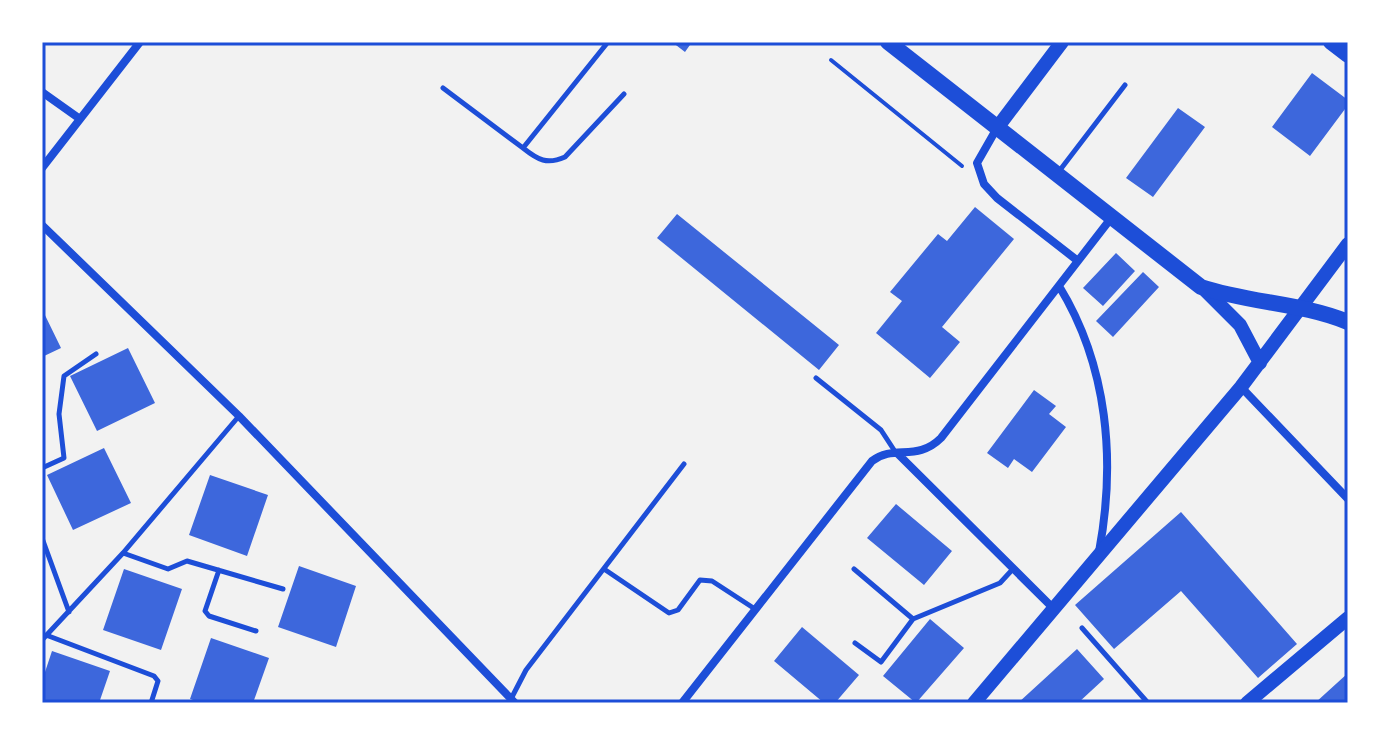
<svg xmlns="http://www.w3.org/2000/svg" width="1390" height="745" viewBox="0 0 1390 745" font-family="Raleway,sans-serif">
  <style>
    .building { fill: #3d67dc }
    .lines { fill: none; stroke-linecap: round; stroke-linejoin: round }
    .path { stroke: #1d4ed8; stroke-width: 4 }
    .service { stroke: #1d4ed8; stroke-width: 5 }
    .minor { stroke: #1d4ed8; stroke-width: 8 }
    .tertiary { stroke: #1d4ed8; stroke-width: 14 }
    .secondary { stroke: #1d4ed8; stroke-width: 16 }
    .neatline { fill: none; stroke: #1d4ed8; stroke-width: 3 }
  </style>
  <rect width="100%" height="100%" fill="#f2f2f2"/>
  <path class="building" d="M672,42H692L685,52Z
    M1312,73L1348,100V105L1310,156L1272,127Z
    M1178,108L1205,127L1153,197L1126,178Z
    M975,207L1014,239L942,327L960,342L930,378L876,333L902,301L890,292L938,234L947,241Z
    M677,214L839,345L819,370L657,238Z
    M1116,253L1135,271L1103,306L1083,288Z
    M1143,272L1159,287L1113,337L1096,321Z
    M42,309L61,348L42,357Z
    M128,348L155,403L97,431L70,376Z
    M1034,390L1056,406L1049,414L1066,427L1032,472L1014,459L1008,468L987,453Z
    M104,448L131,503L73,530L47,475Z
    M210,475L268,495L247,556L189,535Z
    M896,504L952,551L924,585L867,538Z
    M1181,512L1297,644L1258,678L1181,591L1114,649L1075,605Z
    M299,566L356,586L336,647L278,627Z
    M124,569L182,589L161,650L103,630Z
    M930,619L964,648L916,703L883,676Z
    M802,627L859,675L835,703H824L774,661Z
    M211,638L269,658L253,703H202L190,699Z
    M1077,649L1104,679L1078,703H1018Z
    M52,651L110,671L99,703H42V681Z
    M1348,673V703H1315Z"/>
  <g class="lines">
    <path class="path" d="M831,60L962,166"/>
    <path class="service" d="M443,88L523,148L608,42
      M523,148C538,160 547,165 565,157L624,94
      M1060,170L1125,85
      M816,378L881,430L896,453
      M42,468L64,458L59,414L64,376L96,354
      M42,538L69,612
      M123,553L168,569L187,561L283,589
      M604,569L669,613L678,610L700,580L712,581L755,609
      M854,569L913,619L881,662L855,643
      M219,570L205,611L209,616L256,631
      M913,619L1000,583L1012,570
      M1082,628L1148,703
      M46,635L154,676L158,681L151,703
      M42,640L123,553L239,416
      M512,697L526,670L684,464"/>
    <path class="minor" d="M42,92L80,119
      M997,128L977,163L984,184L997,198L1078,261
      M42,168L140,42
      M42,225L239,416L515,703
      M1059,286C1108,366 1116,461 1099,552
      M1241,387L1348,499
      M897,453L1054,609
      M682,703L872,461C894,444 917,462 941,438L1112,217"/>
    <path class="tertiary" d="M997,128L1062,42
      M1202,287L1240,325L1260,363
      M974,703L1241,387L1348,244
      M1247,703L1348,618"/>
    <path class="secondary" d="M888,42L1201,287C1250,303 1302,303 1348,322
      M1331,42L1348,55"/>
  </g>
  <rect width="1390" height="745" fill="none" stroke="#ffffff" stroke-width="88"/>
  <rect x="44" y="44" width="1302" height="657" class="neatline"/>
</svg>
